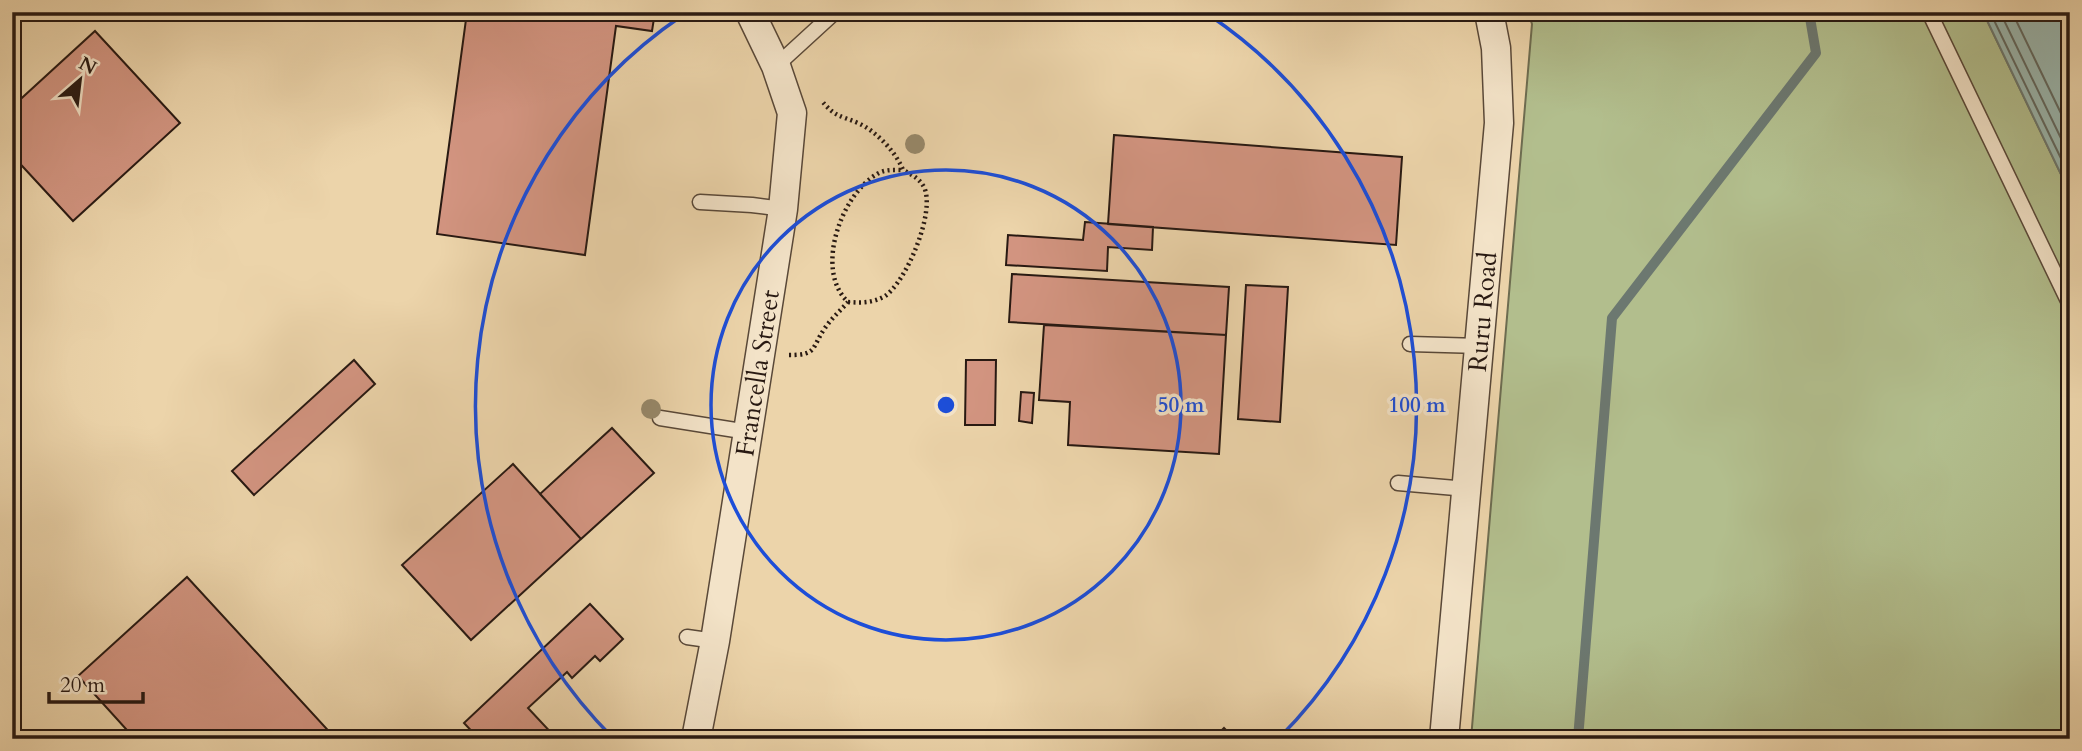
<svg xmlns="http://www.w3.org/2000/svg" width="2082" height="751" viewBox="0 0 2082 751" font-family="Cardo,serif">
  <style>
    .green { fill: #b2be8d; stroke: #6d6c50; stroke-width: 2 }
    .water { fill: #9ab7af; stroke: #6c7870; stroke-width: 2 }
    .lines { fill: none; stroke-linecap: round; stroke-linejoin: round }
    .shore { stroke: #616860; stroke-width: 2 }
    .stream { stroke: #6c7870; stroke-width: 10 }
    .building { fill: #d29480; stroke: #281912; stroke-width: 2 }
    .lane-casing { stroke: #594838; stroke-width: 17 }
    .street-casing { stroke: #594838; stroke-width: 31 }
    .path { stroke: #281912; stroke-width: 4.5; stroke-dasharray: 2 3.5; stroke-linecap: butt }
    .lane { stroke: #f3e3c8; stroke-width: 14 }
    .street { stroke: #f3e3c8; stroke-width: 28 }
    .tree { fill: #97896b }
    .ring { fill: none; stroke: #1d4ed8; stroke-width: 3.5 }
    .labels { text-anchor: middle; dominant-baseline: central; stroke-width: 7; stroke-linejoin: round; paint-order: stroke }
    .street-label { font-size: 26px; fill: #281912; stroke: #f3e3c8 }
    .centre { fill: #1d4ed8; stroke: #f3e3c8; stroke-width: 3.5 }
    .ring-label { font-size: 21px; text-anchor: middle; font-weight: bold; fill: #1d4ed8; stroke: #f3e3c8; stroke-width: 7; stroke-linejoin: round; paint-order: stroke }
  </style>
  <rect width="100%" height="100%" fill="#ecd4aa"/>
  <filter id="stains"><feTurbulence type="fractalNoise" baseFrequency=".00286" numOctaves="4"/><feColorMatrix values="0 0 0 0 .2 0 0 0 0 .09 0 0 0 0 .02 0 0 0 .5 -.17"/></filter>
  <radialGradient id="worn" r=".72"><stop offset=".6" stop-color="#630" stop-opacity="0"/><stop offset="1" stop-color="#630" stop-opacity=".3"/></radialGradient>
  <path class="green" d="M1528,12H1983L2070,193V739H1471L1532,24Z"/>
  <path class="water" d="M1983,12H2070V193Z"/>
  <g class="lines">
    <path class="shore" d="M1990,12L2070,177
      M2000,12L2070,157
      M2012,12L2070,132"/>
    <path class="stream" d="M1578,739L1612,318L1816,53L1809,12"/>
  </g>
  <path class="building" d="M467,12H549L583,17V12H655L652,31L616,26L585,255L437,234Z
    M95,31L180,123L73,221L12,155V107Z
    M1114,135L1402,157L1396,245L1108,224Z
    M1085,222L1153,227L1152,250L1108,247L1107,271L1006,265L1008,235L1083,240Z
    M1012,274L1229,287L1226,335L1009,322Z
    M1246,285L1288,287L1280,422L1238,419Z
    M1044,325L1226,335L1219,454L1068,445L1070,402L1039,400Z
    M354,360L375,384L254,495L232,471Z
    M966,360H996L995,425H965Z
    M1021,392L1034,393L1032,423L1019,421Z
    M612,428L654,473L581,539L540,494Z
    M513,464L581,539L471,640L402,565Z
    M187,577L336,739H135L78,676Z
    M590,604L623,639L600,661L595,656L572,678L567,672L528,708L557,739H479L464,723Z
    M1224,728L1235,739H1213Z"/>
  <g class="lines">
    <g class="lane-casing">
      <path id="lane" d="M1929,12L2070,305
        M776,66L835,12
        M700,202L752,205L783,209
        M1410,344L1480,346
        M660,418L748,432
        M1398,483L1467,489
        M687,637L715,641"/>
    </g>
    <g class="street-casing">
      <g id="street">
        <path id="s1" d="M696,739L715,641L783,209L792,113L776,66L750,12"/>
        <path id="s2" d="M1444,739L1499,123L1496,48L1489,12"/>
      </g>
    </g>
    <path class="path" d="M848,302C861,303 873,303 885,296C906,282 936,212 924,187C919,178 912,175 903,170
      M789,355C818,355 811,348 825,328C831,319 840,311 848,302C814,270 841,195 877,174C885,169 894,170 903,170C896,152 876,131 858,123C839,115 835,117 821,100"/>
    <use href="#lane" class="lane"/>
    <use href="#street" class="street"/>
  </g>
  <g class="tree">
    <circle cx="915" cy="144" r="10"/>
    <circle cx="651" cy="409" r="10"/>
  </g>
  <g class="ring">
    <circle cx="946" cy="405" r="235"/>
    <path d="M613 738A471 471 0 0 1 683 15M1209 15A471 471 0 0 1 1279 738"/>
  </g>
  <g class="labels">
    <g class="street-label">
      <text stroke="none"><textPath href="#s2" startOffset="429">Ruru Road</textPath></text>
      <text stroke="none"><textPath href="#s1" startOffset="371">Francella Street</textPath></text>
    </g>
  </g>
  <circle cx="946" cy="405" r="10" class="centre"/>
  <g class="ring-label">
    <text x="1181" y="412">50 m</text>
    <text x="1417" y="412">100 m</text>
  </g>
  <rect width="2082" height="751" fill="none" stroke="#ecd4aa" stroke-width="42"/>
  <rect x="14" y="14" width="2054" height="723" fill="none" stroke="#281912" stroke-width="3.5"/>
  <rect x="21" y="21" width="2040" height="709" fill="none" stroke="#281912" stroke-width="2"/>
  <g transform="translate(80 80) rotate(28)" stroke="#f3e3c8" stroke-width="5" paint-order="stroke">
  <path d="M0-5L12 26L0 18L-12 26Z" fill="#281912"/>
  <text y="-10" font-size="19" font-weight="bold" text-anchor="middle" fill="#281912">N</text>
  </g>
  <path d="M49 692v10h94v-10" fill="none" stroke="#281912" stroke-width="3.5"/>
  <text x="60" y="692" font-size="21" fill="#281912" stroke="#f3e3c8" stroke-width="5" paint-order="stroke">20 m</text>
  <rect width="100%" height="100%" filter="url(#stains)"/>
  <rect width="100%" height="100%" fill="url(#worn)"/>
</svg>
